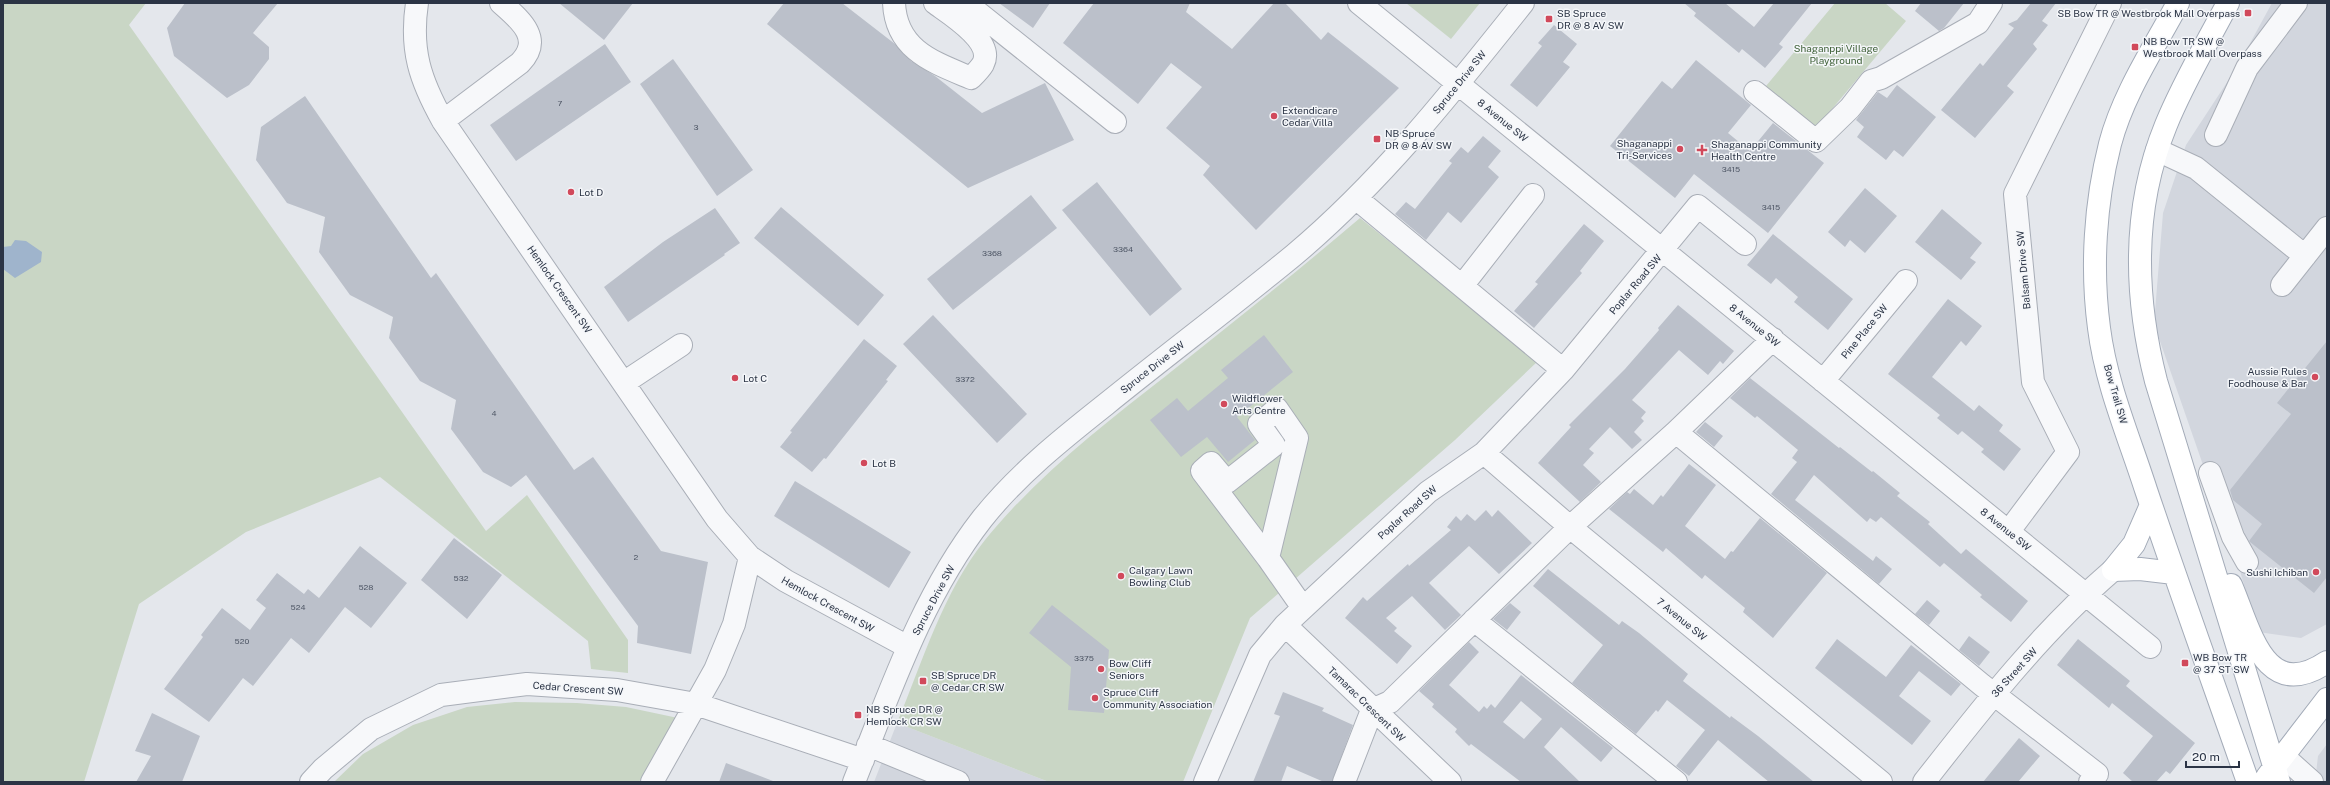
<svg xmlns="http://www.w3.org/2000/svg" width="2330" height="785" viewBox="0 0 2330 785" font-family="'Public Sans',sans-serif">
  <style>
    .built { fill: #d2d6de }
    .green { fill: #c9d6c5 }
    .water { fill: #9fb4cc }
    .building { fill: #bbc0ca; fill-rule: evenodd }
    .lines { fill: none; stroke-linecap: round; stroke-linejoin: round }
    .minor-casing { stroke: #a9aeb7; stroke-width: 24 }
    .major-casing { stroke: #a3abb8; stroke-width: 24 }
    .minor { stroke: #f7f8fa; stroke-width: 22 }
    .major { stroke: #fff; stroke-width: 22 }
    .poi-dot { fill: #d1495b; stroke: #f4f6f9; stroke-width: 1.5 }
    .labels { text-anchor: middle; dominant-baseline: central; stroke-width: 3; stroke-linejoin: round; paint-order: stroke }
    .number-label { font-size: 8px; fill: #4f5766 }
    .poi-label { font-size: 10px; fill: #2b3445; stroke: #f4f6f9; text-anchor: start }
    .park-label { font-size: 10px; fill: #3f6138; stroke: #f4f6f9 }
    .street-label { font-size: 10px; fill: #2b3445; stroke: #f4f6f9 }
  </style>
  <rect width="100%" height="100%" fill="#e4e7ec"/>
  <path class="built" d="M2272,3H2327V624L2301,638L2258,632L2232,544L2211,488L2154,324L2163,213L2186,145L2237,67Z
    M897,723L1049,782H874Z
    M2327,744V782H2315L2318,756Z"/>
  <path class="green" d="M3,3H146L129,25L486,531L527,495L628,640V673L591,669L588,641L380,477L246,532L139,604L84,782H3Z
    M1406,3H1480L1451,39Z
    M1835,3H1885L1906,21L1816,128L1766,86Z
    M1360,218L1538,361L1455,440L1250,618L1183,782H1049L897,723C923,661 943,592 985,540C1037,476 1103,425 1167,375C1232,323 1297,272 1360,218Z
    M515,702L577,703L626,707L678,718L639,782H334L363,754L413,725L467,707Z"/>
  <path class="water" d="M15,240L26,241L42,252L41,262L15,278L3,269V247L11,246Z"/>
  <path class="building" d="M185,3H278L253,33L269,47V59L249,85L227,98L174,56L167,28Z
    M559,3H633L604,40Z
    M784,3H842L895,44L911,61L935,76L982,113L1045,83L1074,140L968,188L767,24Z
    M999,3H1050L1033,28Z
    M1094,3H1190L1186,12L1232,49L1274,3H1285L1321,40L1328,32L1399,88L1256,230L1203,175L1210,166L1166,128L1202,87L1171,63L1138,104L1063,43Z
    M1684,3H1725L1754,27L1774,3H1812L1779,44L1783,47L1765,68L1742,49L1739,53L1694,16L1696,13Z
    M1921,3H1964L1944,28L1939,31L1915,11Z
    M2031,3H2056L2042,21L2048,25L2033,44L2037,49L2007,86L2014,92L1975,138L1941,110L1980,63L1983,66L2014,28L2008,24L2017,20Z
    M1554,25L1577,44L1563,62L1570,67L1537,107L1510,85L1542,46L1538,43Z
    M605,44L631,82L516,161L490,125Z
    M673,59L753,170L717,196L640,84Z
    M1696,60L1751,105L1728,133L1750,151L1773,123L1824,163L1768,233L1694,174L1675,198L1610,146L1662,81L1672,89Z
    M1897,85L1936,117L1903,157L1894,150L1886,160L1857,137L1864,127L1856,120L1878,92L1887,98Z
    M305,96L431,278L436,273L574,470L593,457L661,551L708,562L691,654L637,643L638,626L526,475L511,487L483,472L451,429L456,400L420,381L389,338L393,317L350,295L319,252L325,217L287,203L256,160L261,127Z
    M1483,136L1501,151L1488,167L1499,177L1461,223L1448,212L1426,240L1395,214L1406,202L1415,209L1452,163L1449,161L1461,147L1468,153Z
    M1097,182L1182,289L1150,316L1062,210Z
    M1865,188L1897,216L1865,253L1850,240L1845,247L1828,232Z
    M1031,195L1057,228L953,310L927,279Z
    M781,207L884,295L858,326L754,238Z
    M715,208L740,243L724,254L725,255L628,322L604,287L663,242Z
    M1942,209L1982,243L1970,258L1976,262L1961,280L1915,242Z
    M1584,224L1604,241L1580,271L1582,273L1534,328L1514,311L1538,284L1535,282Z
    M1773,234L1853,299L1828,330L1794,302L1798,297L1776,278L1771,284L1747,265Z
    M1948,299L1982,326L1966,346L1961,341L1932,377L1974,411L1979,405L2003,425L1999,431L2021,449L2004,471L1981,452L1984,449L1962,431L1958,435L1937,418L1940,415L1888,374Z
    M1678,305L1734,351L1723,364L1720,361L1708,375L1679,350L1632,400L1646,412L1641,418L1644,421L1634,432L1642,440L1632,449L1610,427L1589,449L1594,453L1583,465L1601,482L1580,502L1538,463L1571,427L1569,425L1625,369L1659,330L1658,328Z
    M933,315L1027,414L997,443L903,344Z
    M1264,335L1293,372L1237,417L1255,440L1228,462L1207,437L1181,457L1150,420L1177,398L1188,411L1228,378L1221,370Z
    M864,339L897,366L886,380L888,381L826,459L824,458L812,472L780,447L792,432L790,431Z
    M2327,341V577L2314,593L2250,542L2249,541L2262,524L2233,500L2230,490L2291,414L2277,403Z
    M1750,378L1839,448L1840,447L1872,472L1873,471L1900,493L1897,496L1930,522L1928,524L1961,554L1966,549L2028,601L2011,622L1980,597L1982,595L1944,563L1940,567L1881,517L1876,522L1870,518L1867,522L1814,475L1795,500L1873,561L1876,556L1892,569L1879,584L1771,494L1797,462L1792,458L1798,450L1757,416L1755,418L1730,398Z
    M1705,422L1723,436L1714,447L1696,432Z
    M1689,464L1716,485L1685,526L1725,559L1731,551L1733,552L1760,518L1827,573L1773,638L1743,612L1745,608L1705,575L1702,579L1666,548L1663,552L1609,509L1627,492L1630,494L1634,489L1653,505L1661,495L1663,497Z
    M795,481L911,552L889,588L774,516Z
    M1486,510L1492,517L1498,510L1532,543L1499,574L1469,546L1429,583L1461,615L1445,630L1412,596L1386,618L1397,628L1394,631L1412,646L1397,664L1345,618L1363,597L1367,601L1408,564L1409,566L1451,530L1447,527L1456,516L1461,521L1467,514L1475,521Z
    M454,538L502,575L467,619L421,580Z
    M360,546L407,583L371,628L345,607L309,653L291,638L253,686L243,678L209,722L164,689L203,637L201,635L222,608L250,630L266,608L256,600L277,573L304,594L308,589L319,598Z
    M1548,569L1619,625L1622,621L1639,633L1688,674L1683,681L1730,718L1731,716L1758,736L1814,782H1769L1718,740L1689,776L1676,766L1705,730L1667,700L1658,712L1656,710L1636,734L1572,683L1603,645L1533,586Z
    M1927,600L1940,611L1929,625L1915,614Z
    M1510,603L1521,612L1507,630L1493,619Z
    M1052,605L1109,650L1104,713L1068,710L1071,667L1029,633Z
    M1969,636L1990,652L1979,666L1959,650Z
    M1837,639L1886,677L1911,645L1961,684L1951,696L1919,671L1899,696L1931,721L1912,745L1815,668Z
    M2078,639L2130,681L2126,686L2195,743L2170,774L2166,771L2156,782H2133L2123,773L2153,736L2112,703L2109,708L2057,665Z
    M1469,642L1479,652L1449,685L1479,712L1484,706L1487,709L1491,704L1495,708L1521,675L1613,748L1601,762L1561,727L1544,747L1580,782H1521L1471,744L1469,746L1455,732L1457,729L1432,707L1434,704L1419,691ZM1521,701L1542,719L1524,739L1503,722Z
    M1283,692L1324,708L1322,711L1353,725L1332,782H1324L1287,766L1281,782H1253L1280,716L1274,714Z
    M152,713L200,736L182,782H136L151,756L135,751Z
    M2019,738L2040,756L2018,782H1983Z
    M726,763L773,781V782H719Z"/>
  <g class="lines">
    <g class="minor-casing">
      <path id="minor" d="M417,3C410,50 420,80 443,121L717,519L750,557L786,581L908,647
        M894,3C896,50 933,62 971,78C975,74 980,69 983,64C995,41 950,14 935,3
        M966,3L1115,122
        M1359,3L2150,647
        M1755,92L1816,141L1850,108L1871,81L1881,78L1978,23L1991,3
        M443,121L520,63C544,38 519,19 501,3
        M2216,135L2247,68L2296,3
        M2157,150L2196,168L2305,256
        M1357,199L1563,370
        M2282,285L2327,228
        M1462,286L1533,195
        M1823,381L1906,281
        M625,382L681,345
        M1676,432L1773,339
        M1484,453L1570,527L1881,782
        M2210,473L2233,537L2247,562
        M2009,531L2068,452L2033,382L2015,194L2110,3
        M1268,558L1202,471L1211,463L1227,482L1274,445L1259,424L1277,409L1297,438L1268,558L1303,608
        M1474,620L1676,782
        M1285,625L1450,782
        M868,745L958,782
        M2283,756L2312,782
        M311,782L323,769L371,729L441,695L527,684L617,690L696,704L863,760
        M652,782L715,670L734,624L750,557
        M854,782C890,692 922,596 982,519C1017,475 1062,439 1105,405C1168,354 1232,306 1294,255C1382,181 1452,92 1523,3
        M1205,782L1260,655L1285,625L1428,492L1484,453L1563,370L1698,206L1745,244
        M1344,782L1372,710L1390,702L1570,527L1676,432L1982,685L2097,774L2090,782
        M1924,782C1982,708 2041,632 2113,570"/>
    </g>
    <g class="major-casing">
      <path id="major" d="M2178,3C2154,48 2123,94 2110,144C2095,203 2091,268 2099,328C2106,384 2129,437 2146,490C2179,588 2214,685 2248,782
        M2228,3C2207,43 2183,83 2166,125C2132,208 2134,295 2156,381L2279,782
        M2113,570L2134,544L2151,505
        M2113,570L2140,569L2174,573
        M2231,585C2250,629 2264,704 2327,662
        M2267,777L2327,699"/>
    </g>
    <use href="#minor" class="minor"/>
    <use href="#major" class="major"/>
  </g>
  <g class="poi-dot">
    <rect x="2244" y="9" width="8" height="8" rx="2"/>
    <rect x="1545" y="15" width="8" height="8" rx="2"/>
    <rect x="2131" y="43" width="8" height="8" rx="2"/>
    <circle cx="1274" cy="116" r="4"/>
    <rect x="1373" y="135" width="8" height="8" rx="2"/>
    <circle cx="1680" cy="149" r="4"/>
    <path d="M1700 144h4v4h4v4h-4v4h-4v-4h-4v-4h4z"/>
    <circle cx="571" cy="192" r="4"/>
    <circle cx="2315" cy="377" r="4"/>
    <circle cx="735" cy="378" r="4"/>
    <circle cx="1224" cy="404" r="4"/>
    <circle cx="864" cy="463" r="4"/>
    <circle cx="2316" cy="572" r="4"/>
    <circle cx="1121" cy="576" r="4"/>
    <rect x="2181" y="659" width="8" height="8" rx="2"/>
    <circle cx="1101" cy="669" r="4"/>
    <rect x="919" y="677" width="8" height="8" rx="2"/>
    <circle cx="1095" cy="698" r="4"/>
    <rect x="854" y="711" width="8" height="8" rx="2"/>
  </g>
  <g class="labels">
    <g class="number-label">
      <text x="560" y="103">7</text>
      <text x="696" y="127">3</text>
      <text x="1731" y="169">3415</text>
      <text x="1771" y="207">3415</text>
      <text x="1123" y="249">3364</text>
      <text x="992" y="253">3368</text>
      <text x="965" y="379">3372</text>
      <text x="494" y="413">4</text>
      <text x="636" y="557">2</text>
      <text x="461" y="578">532</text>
      <text x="366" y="587">528</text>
      <text x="298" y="607">524</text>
      <text x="242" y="641">520</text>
      <text x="1084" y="658">3375</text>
    </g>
    <g class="poi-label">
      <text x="1557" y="13">SB Spruce<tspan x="1557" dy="12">DR @ 8 AV SW</tspan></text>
      <text x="2240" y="13" text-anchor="end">SB Bow TR @ Westbrook Mall Overpass</text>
      <text x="2143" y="41">NB Bow TR SW @<tspan x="2143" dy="12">Westbrook Mall Overpass</tspan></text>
      <text x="1282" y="110">Extendicare<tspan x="1282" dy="12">Cedar Villa</tspan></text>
      <text x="1385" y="133">NB Spruce<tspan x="1385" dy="12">DR @ 8 AV SW</tspan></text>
      <text x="1672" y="143" text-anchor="end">Shaganappi<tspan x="1672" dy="12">Tri-Services</tspan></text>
      <text x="1711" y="144">Shaganappi Community<tspan x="1711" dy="12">Health Centre</tspan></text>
      <text x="579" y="192">Lot D</text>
      <text x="2307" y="371" text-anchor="end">Aussie Rules<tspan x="2307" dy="12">Foodhouse &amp; Bar</tspan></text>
      <text x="743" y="378">Lot C</text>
      <text x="1232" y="398">Wildflower<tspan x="1232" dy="12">Arts Centre</tspan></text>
      <text x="872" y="463">Lot B</text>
      <text x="1129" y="570">Calgary Lawn<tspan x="1129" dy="12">Bowling Club</tspan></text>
      <text x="2308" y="572" text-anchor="end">Sushi Ichiban</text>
      <text x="2193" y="657">WB Bow TR<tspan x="2193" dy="12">@ 37 ST SW</tspan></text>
      <text x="1109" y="663">Bow Cliff<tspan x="1109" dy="12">Seniors</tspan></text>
      <text x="931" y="675">SB Spruce DR<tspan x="931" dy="12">@ Cedar CR SW</tspan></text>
      <text x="1103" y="692">Spruce Cliff<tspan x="1103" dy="12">Community Association</tspan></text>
      <text x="866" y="709">NB Spruce DR @<tspan x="866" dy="12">Hemlock CR SW</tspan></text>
    </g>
    <g class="park-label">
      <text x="1836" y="48">Shaganppi Village<tspan x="1836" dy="12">Playground</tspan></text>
    </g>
    <g class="street-label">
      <text transform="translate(1459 82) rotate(-51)">Spruce Drive SW</text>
      <text transform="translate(1503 120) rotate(39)">8 Avenue SW</text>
      <text transform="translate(2023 270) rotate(-95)">Balsam Drive SW</text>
      <text transform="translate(1635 284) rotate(-50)">Poplar Road SW</text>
      <text transform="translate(560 289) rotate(55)">Hemlock Crescent SW</text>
      <text transform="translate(1755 325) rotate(39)">8 Avenue SW</text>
      <text transform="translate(1864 331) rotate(-51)">Pine Place SW</text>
      <text transform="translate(1152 367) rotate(-38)">Spruce Drive SW</text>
      <text transform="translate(2116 394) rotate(74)">Bow Trail SW</text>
      <text transform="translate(1407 512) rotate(-42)">Poplar Road SW</text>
      <text transform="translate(2006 529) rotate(39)">8 Avenue SW</text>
      <text transform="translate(933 600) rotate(-62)">Spruce Drive SW</text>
      <text transform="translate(828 604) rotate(29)">Hemlock Crescent SW</text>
      <text transform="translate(1682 619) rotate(39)">7 Avenue SW</text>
      <text transform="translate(2014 672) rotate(-48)">36 Street SW</text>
      <text transform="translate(578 688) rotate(4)">Cedar Crescent SW</text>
      <text transform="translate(1367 704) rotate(44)">Tamarac Crescent SW</text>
    </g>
  </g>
  <rect width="2330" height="785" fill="none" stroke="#2b3445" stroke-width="8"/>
  <path d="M2186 761v6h53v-6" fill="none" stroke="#2b3445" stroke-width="2"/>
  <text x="2192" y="761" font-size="12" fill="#2b3445" stroke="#f4f6f9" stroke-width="3" paint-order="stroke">20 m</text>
</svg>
